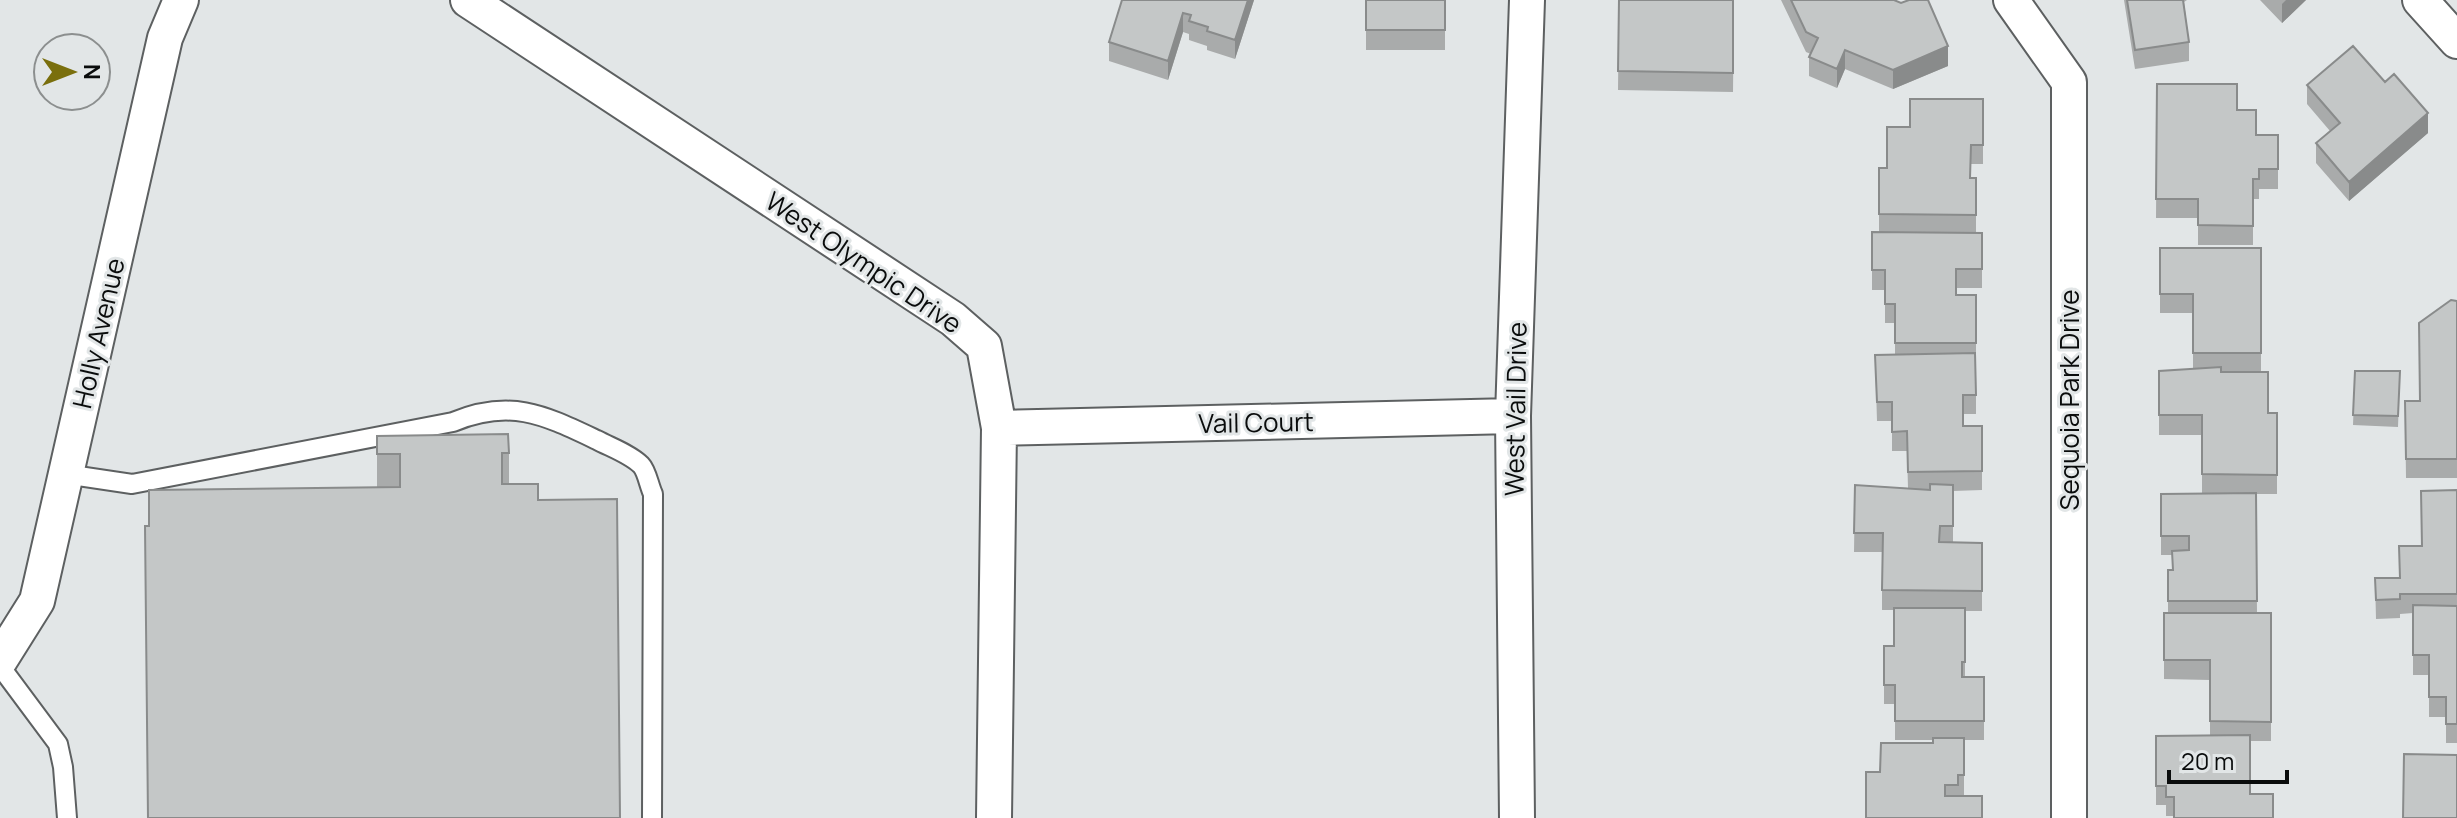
<svg xmlns="http://www.w3.org/2000/svg" width="2457" height="818" viewBox="0 0 2457 818" font-family="Manrope,sans-serif">
  <style>
    .lines { fill: none; stroke-linecap: round; stroke-linejoin: round }
    .service-casing { stroke: #5d6061; stroke-width: 22 }
    .minor-casing { stroke: #5d6061; stroke-width: 38 }
    .service { stroke: #fff; stroke-width: 18 }
    .minor { stroke: #fff; stroke-width: 34 }
    .wall { fill: #a9abab }
    .shaded-wall { fill: #898b8b }
    .building { fill: #c4c7c7; stroke: #898b8b; stroke-width: 2 }
    .labels { text-anchor: middle; dominant-baseline: central; stroke-width: 6; stroke-linejoin: round; paint-order: stroke }
    .street-label { font-size: 26px; fill: #0a0c0c; stroke: #e2e6e7 }
  </style>
  <rect width="100%" height="100%" fill="#e2e6e7"/>
  <g class="lines">
    <g class="service-casing">
      <path id="service" d="M65,474L132,484L453,422C511,398 544,415 597,440C610,447 630,454 641,465C647,471 649,486 653,494L652,818
        M0,666L58,744L63,767L67,818"/>
    </g>
    <g class="minor-casing">
      <path id="minor" d="M468,0L953,319L984,346L999,428L994,818
        M2011,0L2069,82V818
        M2420,0L2457,41
        M999,428L1513,416
        M0,660L37,601L165,38L181,0
        M1517,818L1513,416L1527,0"/>
    </g>
    <use href="#service" class="service"/>
    <use href="#minor" class="minor"/>
  </g>
  <path class="wall" d="M1122,0H1254L1235,59L1207,50V46L1189,40V34L1183,32L1168,80L1109,61V42Z
    M1366,0H1445V50H1366Z
    M1619,0H1734L1733,92L1618,90Z
    M1781,0H1894L1948,66L1893,89L1845,69L1837,88L1809,76V57L1811,54L1806,52Z
    M2124,0H2187L2184,2L2189,42V61L2135,69Z
    M2260,0H2306L2282,23Z
    M2157,84L2237,110L2256,135H2278V189H2259V199H2253V245H2198V218H2156Z
    M2307,85L2428,133L2349,201L2316,163V143L2330,131L2307,104Z
    M1983,99V164H1971V178H1976V233H1982V288H1956V295H1976V414H1963V426H1982V490L1953,491V542L1982,543V611H1965V677H1984V740H1964V795H1958V796L1982,818L1880,772L1933,743V740H1895V704H1884V646H1894V610H1882V552H1854L1855,485L1908,488L1907,451H1892V421H1877L1875,355L1895,354V323H1885V290H1872V232H1879V168H1887Z
    M2160,248H2261V372L2268,413H2277V494H2256L2257,613H2271V741H2250L2174,816H2166V805H2156V736L2210,735V680L2164,679V613H2168V570H2172V555H2161V494H2202V435H2159V371L2193,369V313H2160Z
    M2457,301V478H2406L2405,401H2420Z
    M2355,371H2400L2398,427L2353,425Z
    M377,436L509,453V484L149,526L377,487Z
    M2457,490V743H2446V717H2429V675H2413V613L2400,614V618L2376,619L2375,578H2399L2422,546Z"/>
  <path class="shaded-wall" d="M1248,0H1254L1235,59V40Z
    M2286,0H2306L2282,23V4Z
    M1183,13V32L1168,80V61Z
    M1948,46V66L1893,89V70Z
    M1845,50V69L1837,88V69Z
    M2428,113V133L2349,201V182Z"/>
  <path class="building" d="M1122,0H1248L1235,40L1207,31L1208,27L1189,21L1191,15L1183,13L1168,61L1109,42Z
    M1366,0H1445V30H1366Z
    M1619,0H1733V73L1618,71Z
    M1791,0H1894L1901,3L1909,0H1928L1948,46L1893,70L1845,50L1837,69L1809,57L1818,38L1806,32Z
    M2127,0H2183L2189,42L2135,50Z
    M2353,46L2385,82L2394,74L2428,113L2349,182L2316,143L2340,123L2307,85Z
    M2157,84H2237V110H2256V135H2278V169H2259V179H2253V226L2198,225V199H2156Z
    M1910,99H1983V145H1971L1970,178H1976V215L1879,214V168H1887V127H1910Z
    M1872,232L1982,233V269H1956V295H1976V343H1895V304H1885V270H1872Z
    M2160,248H2261V353H2193V294H2160Z
    M2451,300L2457,301V459H2406L2405,401H2420L2419,323Z
    M1975,353L1976,395H1963V426H1982V471L1908,472L1907,431L1892,432V402H1877L1875,355Z
    M2221,367V372H2268V413H2277V475L2202,474V415H2159V371Z
    M2355,371H2400L2398,416L2353,415Z
    M508,434L509,453H502V484H538V500L617,499L620,818H148L145,526H149V490L400,487V454H377V436Z
    M1930,484L1953,485V526H1940L1939,542L1982,543V591L1882,590L1883,533H1854L1855,485L1930,490Z
    M2457,490V594H2400V599L2376,600L2375,578H2400L2399,546H2422L2421,491Z
    M2256,493L2257,601H2168V570H2173L2172,551L2189,550V536H2161V494Z
    M2413,605L2457,606V724H2446V697H2429V655H2413Z
    M1894,608H1965V662H1962V677H1984V721H1895V685H1884V646H1894Z
    M2164,613H2271V722L2210,721V660H2164Z
    M2250,735V794H2273V818H2174V797H2166V786H2156V736Z
    M1933,738H1964V775H1958V785H1945V796H1982V818H1866V772H1880L1881,743H1933Z
    M2404,754L2457,755V818H2403Z"/>
  <g class="labels">
    <g class="street-label">
      <text transform="translate(864 262) rotate(34)">West Olympic Drive</text>
      <text transform="translate(98 333) rotate(-77)">Holly Avenue</text>
      <text transform="translate(2069 400) rotate(-90)">Sequoia Park Drive</text>
      <text transform="translate(1515 409) rotate(-89)">West Vail Drive</text>
      <text transform="translate(1256 422) rotate(-1)">Vail Court</text>
    </g>
  </g>
  <g transform="translate(72 72) rotate(90)"><circle r="38" fill="#e2e6e7" stroke="#8c8f8f" stroke-width="2"/>
  <path d="M0-6L14 30L0 20L-14 30Z" fill="#7a6f0d"/>
  <text y="-12" font-size="22" font-weight="bold" text-anchor="middle" fill="#0a0c0c">N</text>
  </g>
  <path d="M2169 770v12h118v-12" fill="none" stroke="#0a0c0c" stroke-width="4"/>
  <text x="2181" y="770" font-size="24" fill="#0a0c0c" stroke="#e2e6e7" stroke-width="6" paint-order="stroke">20 m</text>
</svg>
